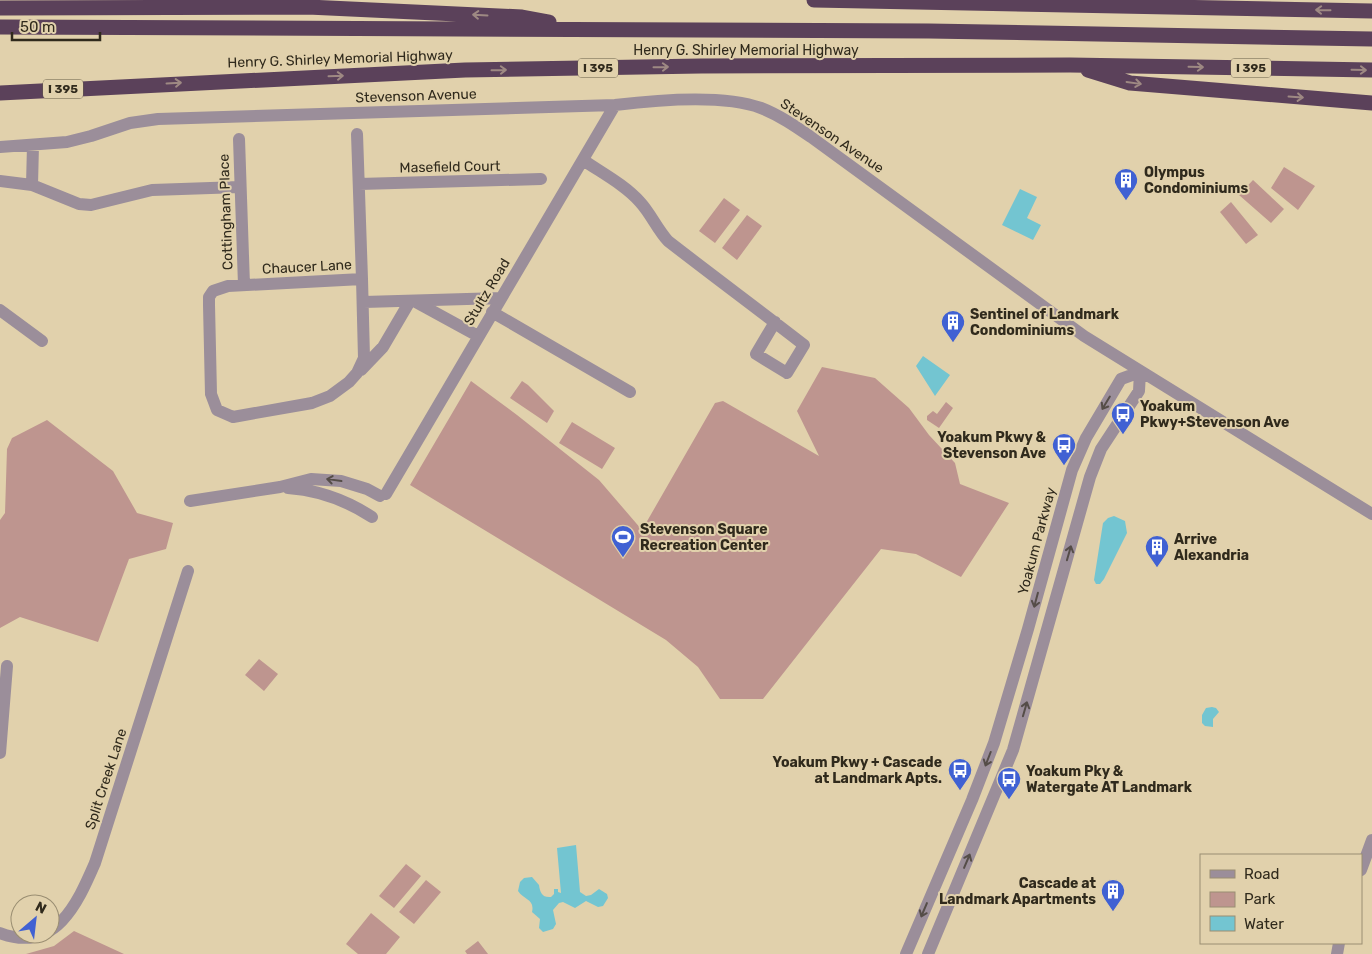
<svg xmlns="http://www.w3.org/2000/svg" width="1372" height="954" viewBox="0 0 1372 954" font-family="Rubik,sans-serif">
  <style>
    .green { fill: #be958f }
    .water { fill: #73c5d1 }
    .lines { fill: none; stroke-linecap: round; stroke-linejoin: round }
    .minor { stroke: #9b8e9a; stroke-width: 12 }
    .highway { stroke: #5b415a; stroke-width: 15 }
    .oneway { stroke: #9e8983 }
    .oneway2 { stroke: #554d48 }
    .labels { text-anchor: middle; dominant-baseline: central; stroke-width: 4; stroke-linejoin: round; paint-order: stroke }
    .shield { fill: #e1d1ac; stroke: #655c47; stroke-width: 1 }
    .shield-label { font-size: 12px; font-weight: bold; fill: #302a1c }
    .street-label { font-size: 14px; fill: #302a1c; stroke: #e1d1ac }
    .poi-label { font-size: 14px; font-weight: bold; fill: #302a1c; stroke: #e1d1ac; text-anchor: start }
  </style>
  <rect width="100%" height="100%" fill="#e1d1ac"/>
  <path class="green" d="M1284,167L1315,186L1298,210L1271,188Z
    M1253,180L1284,209L1271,223L1239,195Z
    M724,198L740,210L715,243L699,231Z
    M1231,202L1258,235L1246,244L1220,212Z
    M747,215L762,226L737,260L722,248Z
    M822,367L875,378L909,408L929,435L955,463L960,484L1009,503L961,577L916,554L881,549L763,699H720L698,667L666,640L410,485L471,381L517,415L599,480L642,530L715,403L723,401L819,456L797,411Z
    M522,381L528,385L554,411L547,423L510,398Z
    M946,402L953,408L939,428L927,420V416L933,411L937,414Z
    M47,420L113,471L137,513L173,523L166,549L129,559L98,642L20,617L0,628V520L5,513L7,449L12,438Z
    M572,422L615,448L602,469L559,443Z
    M259,659L278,674L264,691L245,675Z
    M406,864L421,876L394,908L379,896Z
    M426,880L441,892L414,924L399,912Z
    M371,913L400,937L386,954H358L346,944Z
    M74,931L124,954H26L54,946Z
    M478,941L488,954H467L465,951Z"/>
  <path class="water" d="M1020,189L1037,197L1027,218L1041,225L1033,240L1002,225Z
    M923,356L950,375L935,396L916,366Z
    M1114,516L1125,521L1127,533L1104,579L1100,584H1096L1094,580L1103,523L1108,518Z
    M1212,707L1216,708L1219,712L1213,719V727L1205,726L1202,723V715L1206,708Z
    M576,845L580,892L586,896L591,895L599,889L607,894L608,898L603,906L598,907L586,901L575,908L563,902L559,903L553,910L556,924L553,929L543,932L539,928L540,919L532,912C535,899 524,900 518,891L520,882L524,878L532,877L539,885C540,892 542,898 551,897L554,894V889H558V892L561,893L557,848Z"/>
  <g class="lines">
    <path class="minor" d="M357,134L362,279
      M239,139L244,285
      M0,147L67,142L91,136L130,123L158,119L615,105C656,100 723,94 761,108C779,115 795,126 811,137L1084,336L1372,514
      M583,160C602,173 625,185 640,202C651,214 657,229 668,241C713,276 759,310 804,345L787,373L756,354L775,322
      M0,181L32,185L79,204L91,205L152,190L240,187
      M359,184L541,179
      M32,185L33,145
      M362,279L364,358L357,373L349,382L330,396L312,403L233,417L217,410L211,394L209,305V297L213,291L228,286Z
      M414,301L478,336
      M364,302L501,298
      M0,310L42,341
      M492,312L630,392
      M361,370L383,347L410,301
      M288,488C318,490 346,500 372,517
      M386,494L615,105
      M190,501L280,487L311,479L341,481L367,489L380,496
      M0,753L7,666
      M1361,870L1372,840
      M0,933C56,954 78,902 95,863L188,571
      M906,954L972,800L994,743L1028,629L1072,470L1086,438L1121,379L1140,372
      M928,954L1013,750L1090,477L1101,449L1139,391L1140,372
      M1337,954L1339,943"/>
    <path class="highway" d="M814,0L1372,11
      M0,8L308,7L522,17L549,22
      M0,27L929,31L1372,39
      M1088,70L1130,83L1372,103
      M0,93L465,70L701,66L1070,65L1372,70"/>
  </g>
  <defs><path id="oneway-shaft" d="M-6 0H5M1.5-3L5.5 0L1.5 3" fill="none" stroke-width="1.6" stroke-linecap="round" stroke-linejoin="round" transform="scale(1.25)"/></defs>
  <g class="oneway">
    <use href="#oneway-shaft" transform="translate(1323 10) rotate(-179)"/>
    <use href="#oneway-shaft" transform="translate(480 15) rotate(-177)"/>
    <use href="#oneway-shaft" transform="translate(661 67) rotate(-1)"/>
    <use href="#oneway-shaft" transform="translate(1196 67) rotate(1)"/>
    <use href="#oneway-shaft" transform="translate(499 70) rotate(-1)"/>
    <use href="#oneway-shaft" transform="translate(1359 70) rotate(1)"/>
    <use href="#oneway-shaft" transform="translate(336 76) rotate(-2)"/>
    <use href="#oneway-shaft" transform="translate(174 83) rotate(-3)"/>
    <use href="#oneway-shaft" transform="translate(1134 83) rotate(8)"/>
    <use href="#oneway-shaft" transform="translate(1296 97) rotate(4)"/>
  </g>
  <g class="oneway2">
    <use href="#oneway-shaft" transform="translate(1106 403) rotate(121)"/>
    <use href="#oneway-shaft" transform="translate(334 480) rotate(-172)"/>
    <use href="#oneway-shaft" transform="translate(1069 553) rotate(-74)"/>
    <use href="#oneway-shaft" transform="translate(1036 600) rotate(105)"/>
    <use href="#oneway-shaft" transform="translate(1025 709) rotate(-74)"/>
    <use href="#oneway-shaft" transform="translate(988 759) rotate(111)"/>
    <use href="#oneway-shaft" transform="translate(967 861) rotate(-67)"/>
    <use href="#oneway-shaft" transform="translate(924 910) rotate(113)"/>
  </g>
  <defs>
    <g id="building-pin" transform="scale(1.25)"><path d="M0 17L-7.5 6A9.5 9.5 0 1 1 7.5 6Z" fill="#4061d3" stroke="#e1d1ac"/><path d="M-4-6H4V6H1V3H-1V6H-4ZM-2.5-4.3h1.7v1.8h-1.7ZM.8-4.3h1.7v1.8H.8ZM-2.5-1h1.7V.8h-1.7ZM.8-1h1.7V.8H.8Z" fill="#fff"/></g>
    <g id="bus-pin" transform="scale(1.25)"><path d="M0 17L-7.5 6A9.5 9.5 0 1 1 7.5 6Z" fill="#4061d3" stroke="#e1d1ac"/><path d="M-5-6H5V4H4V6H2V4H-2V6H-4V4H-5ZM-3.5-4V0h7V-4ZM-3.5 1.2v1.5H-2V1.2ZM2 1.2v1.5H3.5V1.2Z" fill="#fff"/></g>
    <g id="stadium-pin" transform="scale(1.25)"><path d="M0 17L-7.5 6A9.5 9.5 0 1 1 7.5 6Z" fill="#4061d3" stroke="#e1d1ac"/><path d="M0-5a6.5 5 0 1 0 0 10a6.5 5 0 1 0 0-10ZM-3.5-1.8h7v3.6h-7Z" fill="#fff"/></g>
  </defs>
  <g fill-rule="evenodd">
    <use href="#building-pin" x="1126" y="180"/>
    <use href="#building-pin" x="953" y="322"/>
    <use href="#bus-pin" x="1123" y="414"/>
    <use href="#bus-pin" x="1064" y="445"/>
    <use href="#stadium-pin" x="623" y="537"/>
    <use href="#building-pin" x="1157" y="547"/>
    <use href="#bus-pin" x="960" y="770"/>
    <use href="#bus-pin" x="1009" y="779"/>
    <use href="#building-pin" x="1113" y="891"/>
  </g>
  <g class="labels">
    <g class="shield">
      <rect x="578" y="58.5" width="40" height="19" rx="4"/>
      <rect x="1231" y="58.5" width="40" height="19" rx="4"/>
      <rect x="43" y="79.5" width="40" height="19" rx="4"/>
    </g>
    <g class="shield-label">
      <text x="598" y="68">I 395</text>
      <text x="1251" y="68">I 395</text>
      <text x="63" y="89">I 395</text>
    </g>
    <g class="street-label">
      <text x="746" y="50">Henry G. Shirley Memorial Highway</text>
      <text transform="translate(340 59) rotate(-2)">Henry G. Shirley Memorial Highway</text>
      <text transform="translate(416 96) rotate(-2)">Stevenson Avenue</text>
      <text transform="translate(832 136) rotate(34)">Stevenson Avenue</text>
      <text transform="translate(450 167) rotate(-1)">Masefield Court</text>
      <text transform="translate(226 212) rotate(-92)">Cottingham Place</text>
      <text transform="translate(307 267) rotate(-3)">Chaucer Lane</text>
      <text transform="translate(487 292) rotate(-59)">Stultz Road</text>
      <text transform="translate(1037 541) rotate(-75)">Yoakum Parkway</text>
      <text transform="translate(106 779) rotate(-72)">Split Creek Lane</text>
    </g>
    <g class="poi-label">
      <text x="1144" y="172">Olympus<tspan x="1144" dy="16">Condominiums</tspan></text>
      <text x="970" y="314">Sentinel of Landmark<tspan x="970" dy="16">Condominiums</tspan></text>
      <text x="1140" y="406">Yoakum<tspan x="1140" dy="16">Pkwy+Stevenson Ave</tspan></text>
      <text x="1046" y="437" text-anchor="end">Yoakum Pkwy &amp;<tspan x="1046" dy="16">Stevenson Ave</tspan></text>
      <text x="640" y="529">Stevenson Square<tspan x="640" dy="16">Recreation Center</tspan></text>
      <text x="1174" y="539">Arrive<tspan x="1174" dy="16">Alexandria</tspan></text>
      <text x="942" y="762" text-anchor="end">Yoakum Pkwy + Cascade<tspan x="942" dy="16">at Landmark Apts.</tspan></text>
      <text x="1026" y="771">Yoakum Pky &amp;<tspan x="1026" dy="16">Watergate AT Landmark</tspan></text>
      <text x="1096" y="883" text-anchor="end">Cascade at<tspan x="1096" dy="16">Landmark Apartments</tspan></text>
    </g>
  </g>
  <rect x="1200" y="854" width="162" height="90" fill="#e1d1ac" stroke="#9a8e72"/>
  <rect x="1210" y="870" width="25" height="8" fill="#9b8e9a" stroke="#9a8e72"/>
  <text x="1244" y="879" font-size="15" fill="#302a1c">Road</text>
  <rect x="1210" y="892" width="25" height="15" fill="#be958f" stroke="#9a8e72"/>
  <text x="1244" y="904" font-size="15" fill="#302a1c">Park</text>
  <rect x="1210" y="916" width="25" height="15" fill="#73c5d1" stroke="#9a8e72"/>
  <text x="1244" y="929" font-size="15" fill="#302a1c">Water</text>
  <g transform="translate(35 919) rotate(28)"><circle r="24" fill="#e1d1ac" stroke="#9a8e72"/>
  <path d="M0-4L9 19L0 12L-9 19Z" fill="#4061d3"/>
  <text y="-8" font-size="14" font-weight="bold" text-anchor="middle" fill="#302a1c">N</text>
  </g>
  <path d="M12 32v8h88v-8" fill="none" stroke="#302a1c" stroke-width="2.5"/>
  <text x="20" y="32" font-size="15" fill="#302a1c" stroke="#e1d1ac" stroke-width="4" paint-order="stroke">50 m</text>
</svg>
